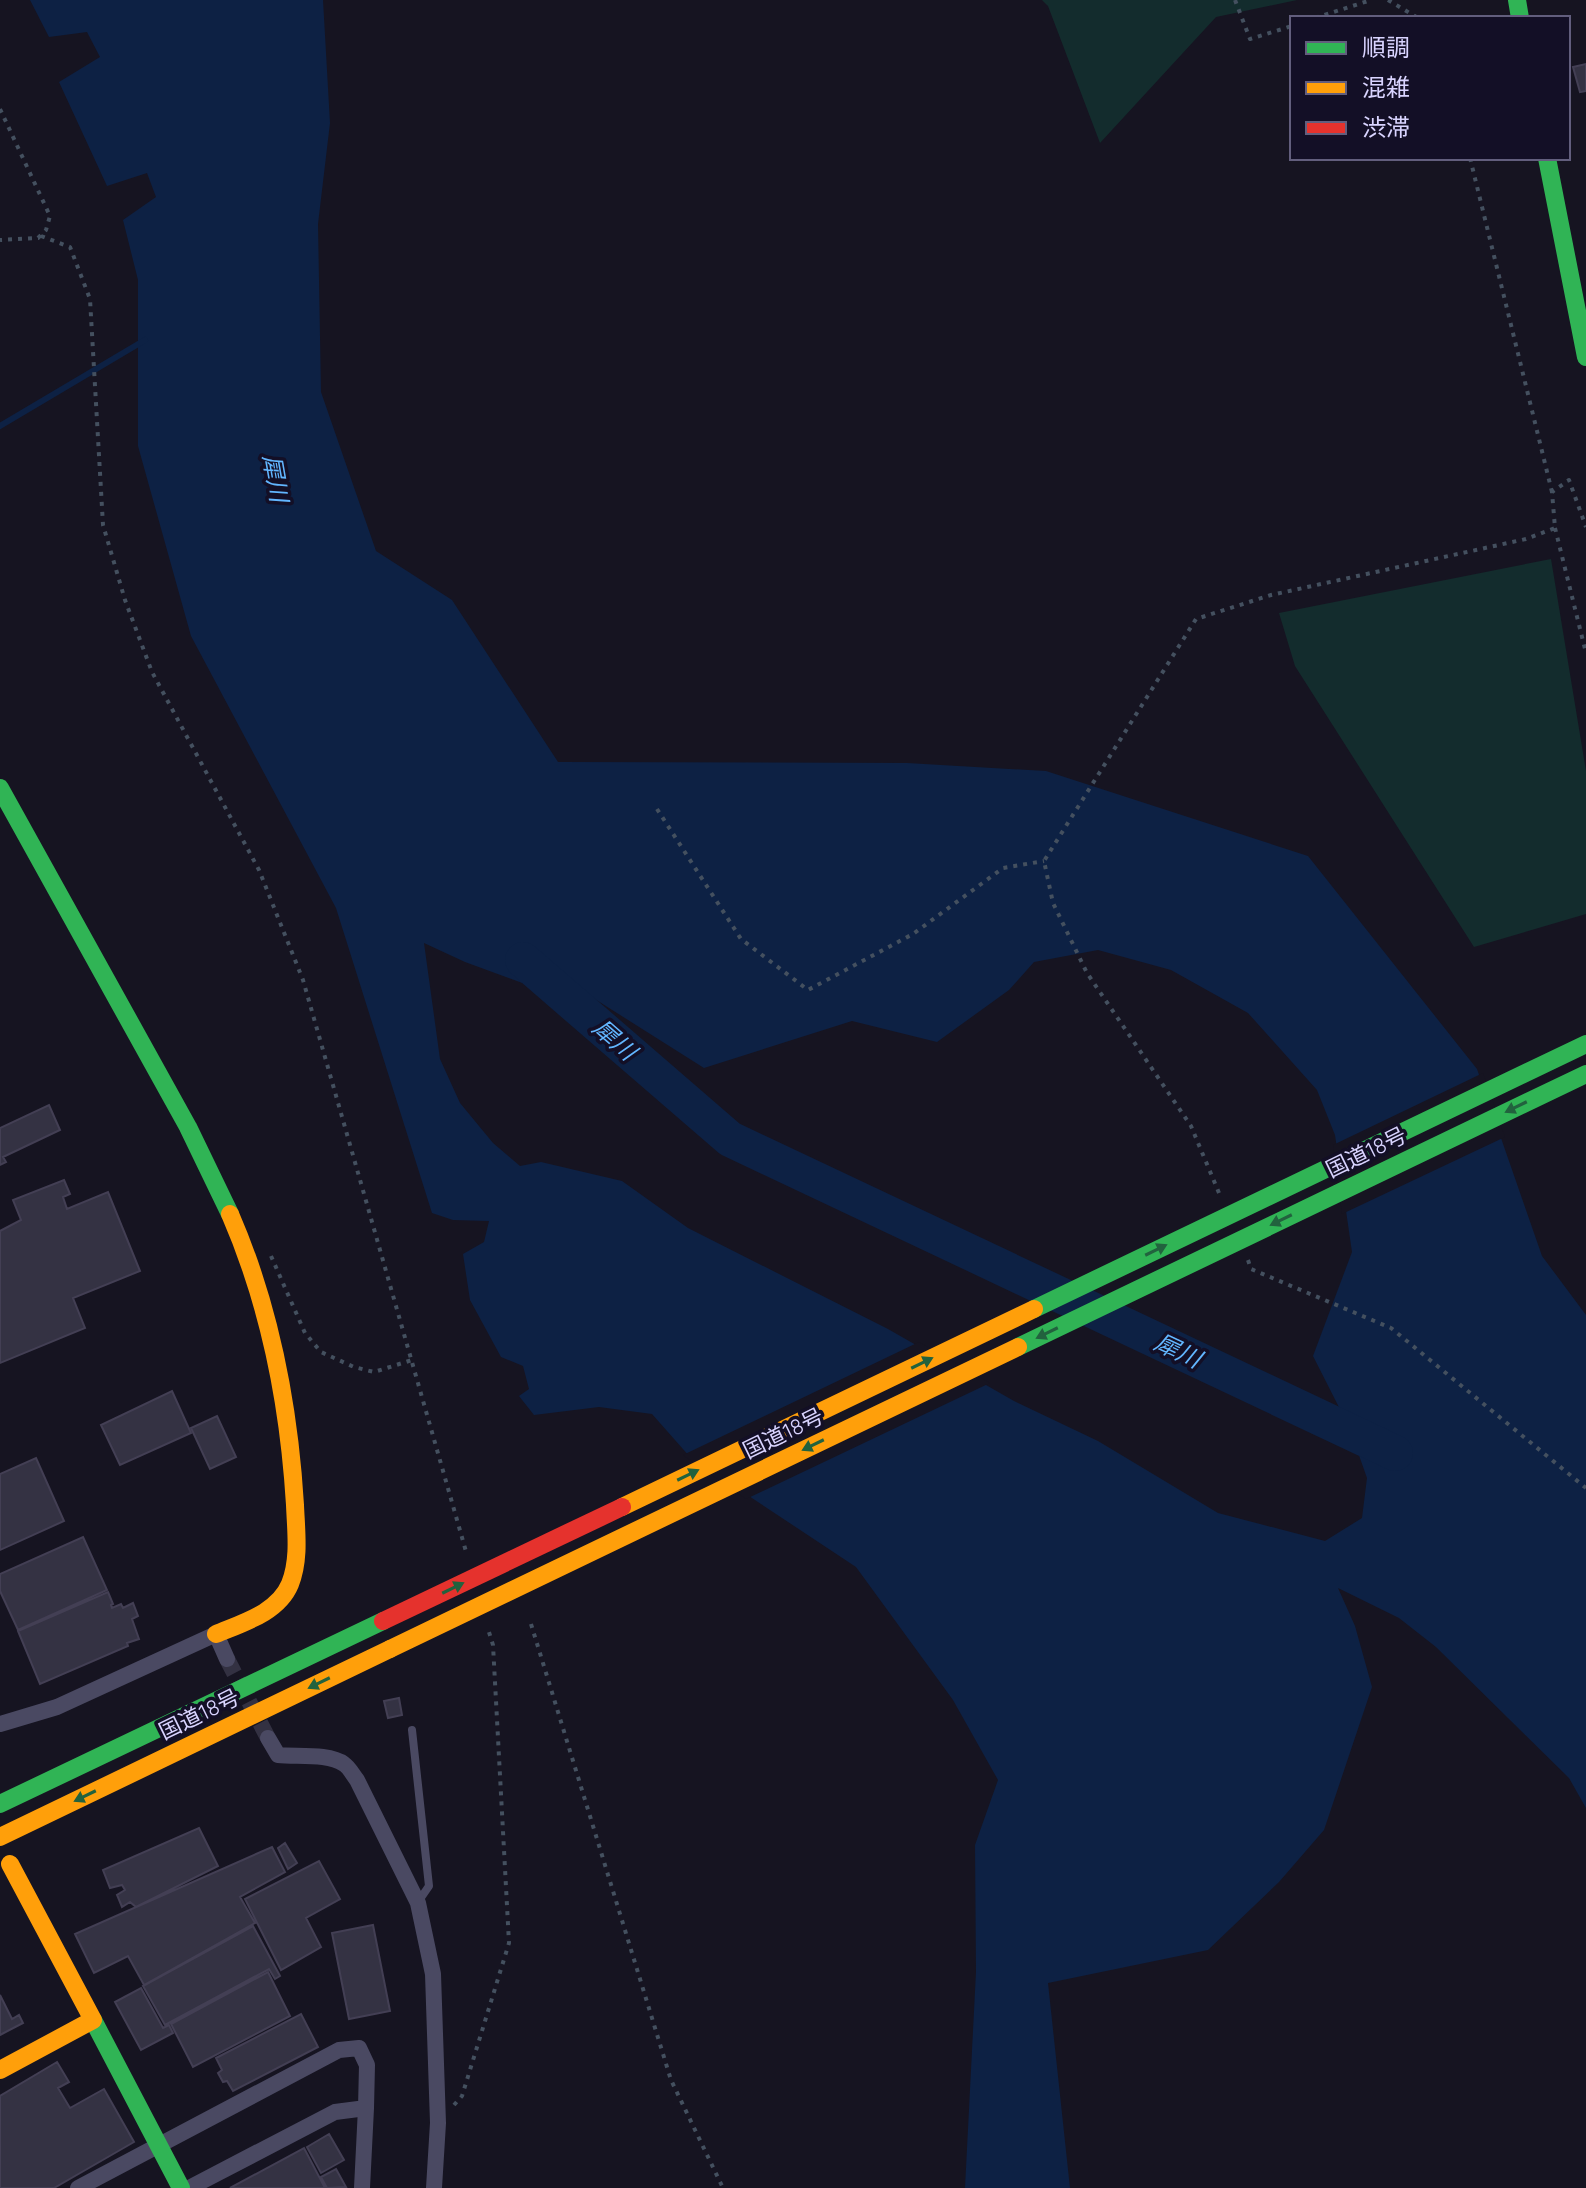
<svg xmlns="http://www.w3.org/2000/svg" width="1586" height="2188" viewBox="0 0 1586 2188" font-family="Quicksand,'Noto Sans JP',sans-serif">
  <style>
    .green { fill: #132c2d }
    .water { fill: #0d2144; fill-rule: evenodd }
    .pier { fill: #161421 }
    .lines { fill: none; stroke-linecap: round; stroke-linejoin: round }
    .stream { stroke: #0d2144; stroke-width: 6 }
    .river { stroke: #0d2144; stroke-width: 36 }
    .building { fill: #343243; stroke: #433f54; stroke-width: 2 }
    .street-tunnel { stroke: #333142; stroke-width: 16; stroke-dasharray: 16 8; stroke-linecap: butt }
    .path { stroke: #44505f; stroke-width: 4; stroke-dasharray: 4 6; stroke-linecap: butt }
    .lane { stroke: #4a4962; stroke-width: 8 }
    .street { stroke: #4a4962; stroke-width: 16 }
    .fast { stroke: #30b455; stroke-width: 18 }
    .slow { stroke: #ff9f0a; stroke-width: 18 }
    .fast-bridge { stroke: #30b455; stroke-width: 18 }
    .slow-bridge { stroke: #ff9f0a; stroke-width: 18 }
    .jam-bridge { stroke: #e5322d; stroke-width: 18 }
    .oneway { fill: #22623e }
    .labels { text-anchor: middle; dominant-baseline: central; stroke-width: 7; stroke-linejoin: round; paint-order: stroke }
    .street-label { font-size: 22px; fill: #d9d4ff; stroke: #130f26 }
    .water-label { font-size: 24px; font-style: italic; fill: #62b6ff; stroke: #130f26 }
  </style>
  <rect width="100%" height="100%" fill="#161421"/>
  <path class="green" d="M1042,0H1297L1216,17L1100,143L1048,6Z
    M1551,559L1586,771V914L1474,947L1295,666L1279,613Z"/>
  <path class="water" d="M30,0H323L330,123L318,224L321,392L376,551L452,600L558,762L907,763L1046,771L1308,856L1477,1069L1542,1256L1586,1315V1808L1569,1778L1436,1647L1399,1618L1338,1588L1355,1626L1372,1687L1324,1830L1279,1882L1208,1950L1048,1983L1070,2188H965L976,1972L975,1845L998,1780L953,1700L856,1567L690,1457L652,1414L599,1407L534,1415L519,1396L529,1389L523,1366L501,1357L470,1300L463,1254L484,1242L489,1221L453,1220L432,1213L336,908L191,636L138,446V280L123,220L156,197L147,173L107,186L59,82L100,57L87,32L49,37ZM424,943L465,962L547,992L579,989L704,1068L852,1021L937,1042L1009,990L1034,962L1098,950L1171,970L1248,1013L1317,1090L1335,1135L1352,1252L1313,1356L1349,1427L1367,1478L1362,1518L1325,1541L1218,1513L1098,1441L1014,1401L888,1329L688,1228L622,1181L541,1162L520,1166L493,1143L460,1103L440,1059Z"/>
  <path class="pier" d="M1483,1073L1505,1137L1342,1214L1333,1145Z
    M919,1342L990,1383L746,1499L683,1455Z"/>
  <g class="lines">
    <path class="stream" d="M0,426L145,340"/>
    <path class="river" d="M523,960L730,1139L1395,1453"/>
  </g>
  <path class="building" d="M1586,64V91L1580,92L1573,67Z
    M49,1105L60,1130L3,1157L6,1162L0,1165V1128Z
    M64,1180L70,1194L63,1197L67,1209L108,1192L140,1271L73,1298L85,1328L0,1363V1231L21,1220L13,1200Z
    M172,1391L191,1433L120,1465L101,1425Z
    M217,1416L236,1457L210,1469L191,1428Z
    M36,1458L64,1521L0,1550V1474Z
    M83,1537L107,1590L18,1630L0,1591V1574Z
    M108,1592L113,1604L111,1605L112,1608L121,1604L123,1608L133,1603L138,1616L132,1619L139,1639L127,1643L128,1646L40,1684L18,1631Z
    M399,1698L402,1715L388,1718L384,1701Z
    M199,1828L218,1866L136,1907L130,1902L122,1907L117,1895L125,1890L122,1885L110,1888L103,1870Z
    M285,1843L297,1863L288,1869L278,1848Z
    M272,1847L285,1872L240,1897L255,1923L144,1985L128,1956L94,1973L75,1934Z
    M319,1861L340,1899L306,1918L321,1947L281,1970L245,1899Z
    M373,1925L390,2011L349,2019L332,1933Z
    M253,1926L280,1976L275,1979L269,1969L165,2025L143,1986Z
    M268,1972L290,2016L193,2067L171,2024Z
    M141,1988L163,2028L169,2025L173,2033L141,2050L115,2002Z
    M0,1995L12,2019L19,2015L23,2023L0,2035Z
    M301,2014L318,2047L233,2091L227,2081L223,2082L218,2073L222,2070L216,2058Z
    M57,2062L69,2082L58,2088L70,2108L104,2089L134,2142L54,2188H0V2096Z
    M329,2134L344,2160L321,2173L307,2147Z
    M304,2148L325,2188H230Z
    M336,2169L346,2187L327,2188L321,2177Z"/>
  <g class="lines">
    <path class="street-tunnel" d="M227,1659L268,1738"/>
    <path class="path" d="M1235,0L1250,39L1292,26
      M1388,0L1418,18
      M1315,18L1371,0
      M0,109L50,216L46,230L38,238L0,240
      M1470,158L1552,492
      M41,236L70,247L90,299L103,525L125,600L152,672L259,870L303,980L467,1555
      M1555,528L1586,653
      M657,809L741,939L808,990L913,934L1003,868L1044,861
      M1219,1193L1191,1126L1087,973L1053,903L1044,861L1196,619L1271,595L1526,539L1555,528L1552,492L1569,480L1586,527
      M271,1256L305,1333L321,1352L354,1367L374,1372L412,1360
      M1248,1260L1251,1269L1391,1328L1586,1488
      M531,1624L671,2080L723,2188
      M454,2105L462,2096L509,1943L493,1645L488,1629"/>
    <path class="lane" d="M412,1730L429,1886L418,1902"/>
    <path class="street" d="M0,1724L57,1707L216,1634L227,1659
      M268,1738L278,1755C297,1757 329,1753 344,1764C349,1767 353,1775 357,1780L418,1903L433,1974L438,2123L434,2188
      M78,2188L339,2050L359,2048L367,2065L366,2108L335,2112L189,2188
      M362,2188L366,2108"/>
    <path class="fast" d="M1517,0L1520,18
      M1547,158L1586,357
      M0,788L188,1127L230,1214
      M0,1804L383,1621
      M93,2020L181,2188"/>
    <path class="slow" d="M216,1634C242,1623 278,1613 290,1584C300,1559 296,1531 295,1505C289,1405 270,1306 230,1214
      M0,1837L390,1649
      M0,2070L93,2020L10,1864"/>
    <path class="fast-bridge" d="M1034,1309L1586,1044
      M1018,1347L1586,1074"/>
    <path class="slow-bridge" d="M622,1507L1034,1309
      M390,1649L1018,1347"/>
    <path class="jam-bridge" d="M383,1621L622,1507"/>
  </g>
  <defs><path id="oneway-solid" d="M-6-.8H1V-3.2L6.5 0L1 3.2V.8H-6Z" transform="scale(2)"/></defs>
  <g class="oneway">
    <use href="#oneway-solid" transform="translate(1516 1107) rotate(154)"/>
    <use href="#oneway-solid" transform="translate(1281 1220) rotate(154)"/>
    <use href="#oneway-solid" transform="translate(1156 1250) rotate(-26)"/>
    <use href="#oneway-solid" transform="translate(1047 1333) rotate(154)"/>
    <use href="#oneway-solid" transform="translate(922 1363) rotate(-26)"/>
    <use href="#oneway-solid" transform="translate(813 1445) rotate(154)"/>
    <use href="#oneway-solid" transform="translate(688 1475) rotate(-26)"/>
    <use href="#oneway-solid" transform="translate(453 1588) rotate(-26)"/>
    <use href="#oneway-solid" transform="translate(319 1683) rotate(154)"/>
    <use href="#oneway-solid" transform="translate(85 1796) rotate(154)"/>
  </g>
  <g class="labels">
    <g class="street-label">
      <text transform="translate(1366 1152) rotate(-26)">国道18号</text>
      <text transform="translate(783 1433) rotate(-26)">国道18号</text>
      <text transform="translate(199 1714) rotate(-26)">国道18号</text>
    </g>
    <g class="water-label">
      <text transform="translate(276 478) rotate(80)">犀川</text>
      <text transform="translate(615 1039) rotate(41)">犀川</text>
      <text transform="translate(1178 1350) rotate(25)">犀川</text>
    </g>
  </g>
  <rect x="1290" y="16" width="280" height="144" fill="#130f26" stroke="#625e7d" stroke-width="2"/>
  <rect x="1306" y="42" width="40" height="12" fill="#30b455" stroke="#625e7d" stroke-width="2"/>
  <text x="1362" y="56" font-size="24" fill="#d9d4ff">順調</text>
  <rect x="1306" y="82" width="40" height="12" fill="#ff9f0a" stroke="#625e7d" stroke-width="2"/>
  <text x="1362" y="96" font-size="24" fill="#d9d4ff">混雑</text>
  <rect x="1306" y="122" width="40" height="12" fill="#e5322d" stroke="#625e7d" stroke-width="2"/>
  <text x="1362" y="136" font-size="24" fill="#d9d4ff">渋滞</text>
</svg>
